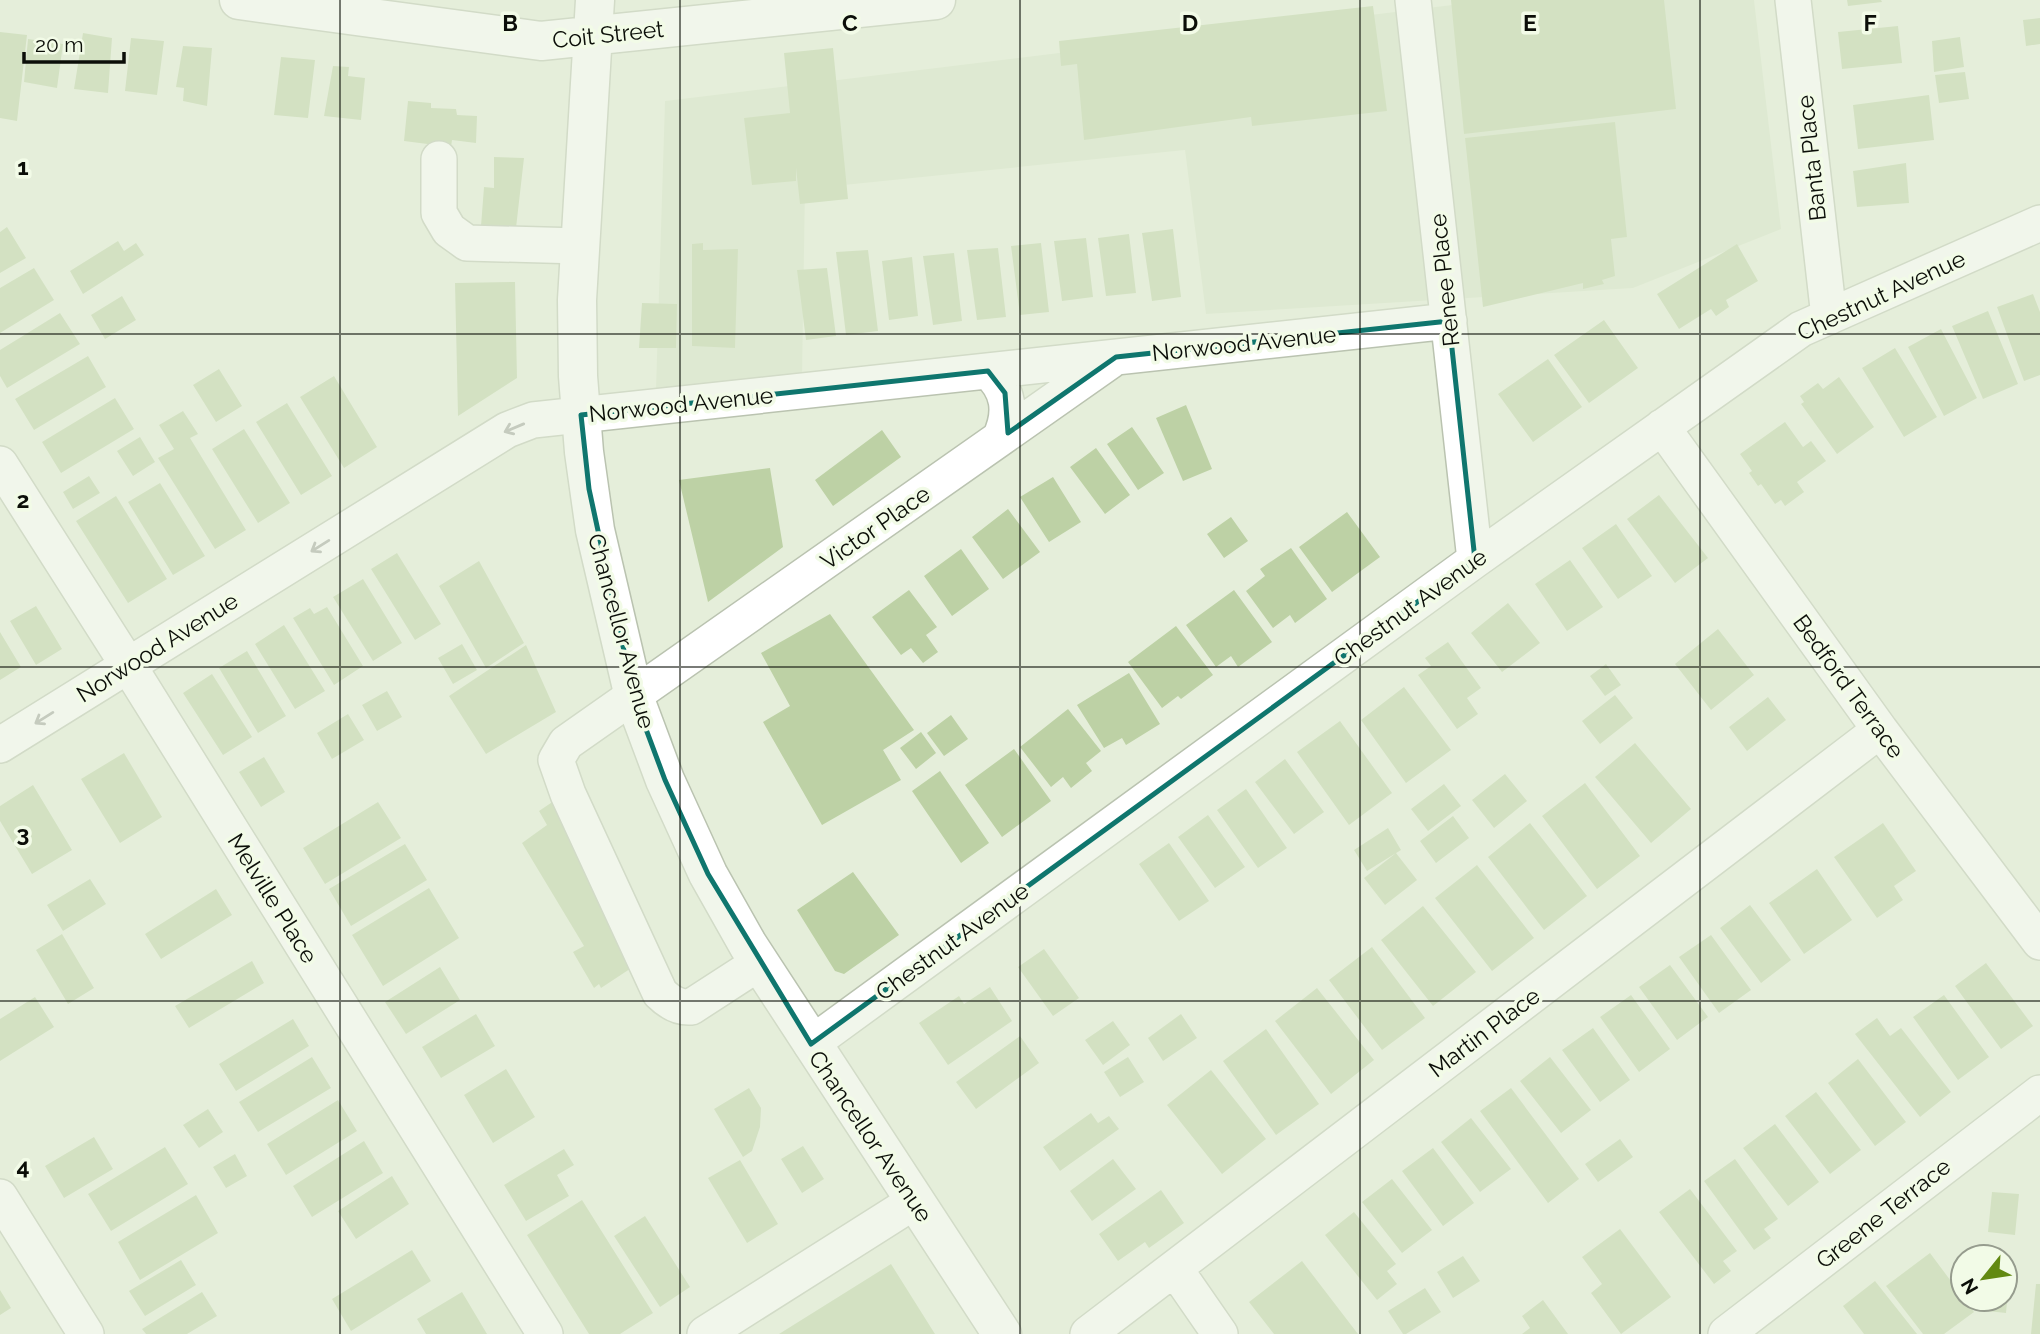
<svg xmlns="http://www.w3.org/2000/svg" width="2040" height="1334" viewBox="0 0 2040 1334" font-family="Raleway,sans-serif">
  <style>
    .built { fill: #d6e3c8 }
    .building { fill: #bdd1a5 }
    .lines { fill: none; stroke-linecap: round; stroke-linejoin: round }
    .minor-casing { stroke: #bac3b0; stroke-width: 38 }
    .major-casing { stroke: #bac3b0; stroke-width: 41 }
    .minor { stroke: #fff; stroke-width: 35 }
    .major { stroke: #fff; stroke-width: 38 }
    .oneway { stroke: #9d9f9c }
    .marked { fill: none; stroke: #0f766e; stroke-width: 5; stroke-linejoin: round }
    .grid { fill: none; stroke: #0b0e08; stroke-width: 2; stroke-opacity: 0.55 }
    .labels { text-anchor: middle; dominant-baseline: central; stroke-width: 7; stroke-linejoin: round; paint-order: stroke }
    .street-label { font-size: 23px; fill: #0b0e08; stroke: #f2fbe7 }
    .grid-label { font-size: 23px; text-anchor: middle; font-weight: bold; fill: #0b0e08; stroke: #f2fbe7; stroke-width: 7; stroke-linejoin: round; paint-order: stroke }
  </style>
  <rect width="100%" height="100%" fill="#e5eeda"/>
  <path class="built" d="M1493,0H1754L1781,229L1633,288L1206,314L1185,150L805,189L802,380L656,388L665,101Z"/>
  <path class="building" d="M1451,0H1664L1676,109L1464,134Z
    M1847,0H1881L1882,2L1848,6Z
    M1373,6L1387,111L1252,126L1251,117L1084,140L1077,64L1061,66L1059,41Z
    M2040,18V44L2026,46L2023,20Z
    M1898,26L1902,63L1842,69L1838,32Z
    M0,32L27,35L17,121L0,118Z
    M83,33L112,38L108,93L74,89Z
    M1960,37L1964,67L1934,72L1932,41Z
    M131,38L164,41L157,95L125,91Z
    M28,39L63,44L57,88L24,82Z
    M183,46L212,48L207,106L183,101L184,88L176,87Z
    M833,48L848,199L800,204L796,168V181L752,185L744,118L790,113L784,53Z
    M281,57L315,60L308,118L274,115Z
    M333,66L349,67L348,76L365,78L361,120L324,116Z
    M1965,72L1969,99L1939,103L1935,75Z
    M1929,95L1934,140L1858,149L1853,105Z
    M408,101L431,103V108L456,109L457,115L477,116L476,143L452,140L451,147L404,141Z
    M1615,122L1627,237L1611,239L1615,276L1602,280L1604,284L1583,289V283L1483,307L1465,138Z
    M494,157L524,158L516,228L481,226L484,187L494,188Z
    M1906,163L1909,203L1857,207L1853,171Z
    M7,227L26,258L0,273V232Z
    M1173,229L1181,297L1152,301L1142,233Z
    M1129,234L1136,293L1106,296L1098,238Z
    M1086,238L1093,297L1062,301L1054,241Z
    M118,241L124,251L136,243L144,255L83,294L70,271Z
    M703,243V250L738,249L735,348L692,346V244Z
    M1041,243L1049,312L1020,315L1011,246Z
    M1737,244L1758,281L1726,300L1729,307L1716,316L1711,309L1679,329L1657,294Z
    M998,248L1006,317L977,320L967,250Z
    M868,250L878,331L846,335L836,252Z
    M954,253L962,321L933,325L923,256Z
    M912,257L918,316L889,320L882,261Z
    M34,268L54,300L0,333V288Z
    M827,268L836,336L806,340L797,270Z
    M515,282L517,378L458,416L455,283Z
    M2033,294L2040,312V375L2024,381L1997,307Z
    M122,296L136,320L105,339L91,315Z
    M642,303L677,304L676,348H639Z
    M1988,311L2018,384L1983,399L1952,326Z
    M60,313L80,344L7,388L0,376V350Z
    M1604,320L1638,368L1589,403L1554,355Z
    M1941,329L1977,398L1944,416L1908,347Z
    M1895,348L1937,417L1904,437L1862,368Z
    M88,356L106,387L34,430L15,399Z
    M1548,359L1582,407L1533,442L1498,394Z
    M219,369L242,406L216,422L193,385Z
    M334,376L377,447L344,468L300,397Z
    M1839,377L1874,427L1837,454L1801,404L1804,402L1800,396L1818,383L1823,389Z
    M115,398L134,429L61,473L42,442Z
    M287,403L332,476L301,495L256,422Z
    M1186,405L1212,469L1183,481L1156,418Z
    M183,411L198,434L190,438L246,530L215,549L158,458L174,449L159,425Z
    M1785,422L1803,447L1811,441L1826,461L1797,482L1804,492L1785,506L1781,500L1775,504L1761,484L1758,486L1749,473L1752,471L1740,454Z
    M1132,427L1164,473L1138,490L1107,444Z
    M244,429L290,503L258,523L212,449Z
    M882,430L901,457L833,506L815,480Z
    M140,437L155,462L133,476L117,451Z
    M1096,448L1130,495L1105,514L1070,467Z
    M770,468L783,547L708,602L679,480Z
    M89,476L100,493L73,509L63,492Z
    M1053,477L1081,522L1049,542L1020,497Z
    M160,483L205,556L173,575L128,502Z
    M1659,495L1708,558L1675,583L1627,519Z
    M116,496L167,579L128,603L76,521Z
    M1008,509L1040,552L1003,579L972,537Z
    M1347,512L1380,557L1332,592L1299,547Z
    M1231,517L1248,541L1224,558L1207,534Z
    M1616,524L1652,576L1618,599L1582,548Z
    M1291,548L1327,599L1295,623L1290,615L1273,628L1246,591L1265,576L1260,569Z
    M961,549L989,589L952,616L924,576Z
    M397,553L441,624L415,640L371,569Z
    M1570,560L1603,607L1567,631L1535,584Z
    M479,561L524,643L486,668L439,586Z
    M363,579L402,643L373,661L333,597Z
    M909,590L937,627L926,635L938,652L923,663L911,648L901,655L872,617Z
    M1234,590L1272,642L1238,667L1231,656L1216,667L1186,625Z
    M1508,603L1540,643L1502,672L1471,633Z
    M36,606L62,649L36,665L10,621Z
    M327,607L363,666L334,685L293,618L310,608L314,614Z
    M830,614L914,730L883,750L901,780L822,825L763,722L790,706L761,653Z
    M284,625L325,691L295,709L255,644Z
    M1176,626L1213,675L1181,699L1178,696L1162,708L1128,662Z
    M1718,629L1754,675L1711,710L1675,664Z
    M0,632L21,667L0,680Z
    M1448,642L1481,688L1467,698L1478,714L1457,729L1418,675L1431,666L1425,658Z
    M462,644L477,670L453,684L438,658Z
    M526,645L556,712L486,754L449,696Z
    M247,651L286,716L258,733L219,668Z
    M1606,664L1621,685L1605,696L1590,676Z
    M1129,673L1160,724L1126,745L1122,738L1104,748L1077,705Z
    M212,674L252,737L223,755L183,693Z
    M1404,687L1451,750L1406,783L1361,720Z
    M387,691L402,717L377,731L362,705Z
    M1615,695L1633,718L1600,744L1582,721Z
    M1768,697L1786,720L1747,751L1729,727Z
    M1068,709L1101,751L1086,763L1092,771L1071,788L1063,777L1051,787L1020,747Z
    M348,714L364,740L332,759L317,733Z
    M951,715L968,739L944,756L927,733Z
    M1340,721L1392,793L1349,825L1297,752Z
    M921,732L936,753L916,769L900,748Z
    M1635,743L1691,809L1651,843L1595,777Z
    M1014,749L1051,801L1002,837L965,785Z
    M124,753L162,817L120,843L81,779Z
    M264,757L285,792L261,807L239,772Z
    M1285,759L1324,812L1294,834L1255,782Z
    M940,771L989,843L961,863L912,791Z
    M1505,774L1527,801L1494,828L1472,800Z
    M1585,783L1640,856L1597,889L1542,816Z
    M579,784L577,833L569,840L642,961L601,988L599,984L594,988L573,952L584,946L522,843L547,825L539,811Z
    M1444,784L1461,806L1428,831L1411,809Z
    M33,785L72,850L32,874L0,821V806Z
    M1246,789L1287,848L1258,868L1217,810Z
    M378,802L401,838L325,884L303,848Z
    M1208,815L1245,867L1215,888L1178,837Z
    M1453,816L1469,838L1436,863L1420,841Z
    M1530,823L1587,896L1544,930L1488,857Z
    M1883,823L1916,871L1894,886L1903,900L1877,918L1834,857Z
    M1388,828L1401,850L1367,871L1354,850Z
    M1169,843L1209,901L1179,921L1139,864Z
    M405,844L427,880L351,926L329,889Z
    M1396,853L1417,880L1385,905L1364,878Z
    M1477,865L1534,938L1492,971L1435,898Z
    M1817,869L1852,920L1804,954L1769,903Z
    M853,872L899,935L844,974L835,971L797,910Z
    M90,879L106,904L63,931L47,905Z
    M429,888L459,938L383,986L352,935Z
    M216,889L232,915L161,959L145,934Z
    M1750,905L1791,960L1761,983L1720,928Z
    M1423,906L1476,972L1433,1006L1381,940Z
    M62,934L94,988L68,1004L36,950Z
    M1711,935L1751,990L1719,1013L1679,957Z
    M1372,947L1425,1018L1382,1050L1329,980Z
    M1044,949L1079,998L1053,1016L1018,967Z
    M252,961L264,983L189,1028L175,1006Z
    M1986,963L2033,1026L2001,1049L1955,986Z
    M1670,965L1708,1017L1677,1040L1639,987Z
    M440,967L460,1000L406,1034L385,1002Z
    M990,987L1012,1021L948,1065L919,1023L959,996L964,1004Z
    M1317,988L1374,1060L1331,1094L1275,1021Z
    M1631,995L1670,1049L1639,1072L1600,1017Z
    M1944,995L1989,1057L1958,1080L1913,1017Z
    M35,997L54,1027L0,1061V1019Z
    M476,1014L495,1046L441,1078L422,1047Z
    M1181,1014L1197,1038L1163,1061L1148,1038Z
    M1877,1018L1890,1036L1901,1028L1951,1092L1920,1117L1855,1034Z
    M293,1019L309,1046L236,1091L219,1064Z
    M1113,1021L1130,1045L1103,1065L1085,1040Z
    M1593,1028L1630,1080L1600,1102L1562,1050Z
    M1266,1029L1319,1104L1276,1135L1223,1061Z
    M1020,1036L1039,1063L976,1109L956,1082Z
    M312,1057L331,1088L258,1132L239,1102Z
    M1128,1057L1144,1082L1120,1097L1104,1072Z
    M1550,1057L1591,1110L1561,1133L1520,1081Z
    M1858,1059L1906,1122L1875,1146L1828,1083Z
    M506,1069L535,1117L493,1143L464,1095Z
    M1211,1070L1266,1139L1222,1174L1167,1105Z
    M749,1088L761,1108L760,1127L752,1151L743,1157L714,1109Z
    M1511,1088L1579,1179L1548,1203L1480,1111Z
    M1816,1092L1861,1150L1830,1174L1785,1116Z
    M338,1100L357,1131L286,1175L267,1144Z
    M208,1109L223,1132L199,1148L183,1125Z
    M1091,1113L1098,1123L1109,1116L1119,1129L1060,1171L1043,1147Z
    M1471,1118L1511,1169L1480,1192L1441,1142Z
    M1775,1124L1819,1182L1788,1206L1743,1148Z
    M94,1137L113,1169L64,1198L45,1166Z
    M1620,1139L1633,1157L1598,1182L1585,1164Z
    M364,1141L383,1173L312,1217L293,1186Z
    M803,1146L824,1179L802,1193L781,1159Z
    M165,1147L188,1184L111,1231L88,1194Z
    M1433,1148L1474,1203L1443,1226L1402,1171Z
    M564,1149L574,1165L557,1175L569,1196L526,1221L504,1185Z
    M235,1154L247,1176L226,1188L213,1167Z
    M1113,1159L1136,1189L1092,1221L1070,1191Z
    M1735,1159L1778,1219L1764,1229L1771,1238L1754,1250L1704,1181Z
    M740,1160L778,1224L747,1243L708,1178Z
    M392,1176L409,1204L356,1239L338,1211Z
    M1392,1179L1432,1230L1402,1253L1362,1202Z
    M1690,1189L1737,1251L1723,1261L1731,1271L1714,1284L1659,1212Z
    M1161,1190L1184,1223L1149,1248L1145,1242L1118,1261L1099,1234Z
    M1992,1192L2019,1194L2015,1235L1988,1232Z
    M196,1195L218,1233L140,1280L118,1242Z
    M582,1200L653,1313L620,1334H589L527,1235Z
    M1354,1212L1396,1264L1387,1271L1397,1284L1377,1300L1325,1235Z
    M645,1216L690,1287L660,1307L614,1236Z
    M1620,1229L1671,1297L1621,1334L1591,1293L1602,1284L1582,1257Z
    M412,1250L431,1281L351,1331L332,1299Z
    M1930,1253L1974,1312L1944,1334H1923L1886,1286Z
    M1463,1256L1480,1281L1453,1298L1437,1272Z
    M181,1260L196,1285L145,1316L129,1291Z
    M1302,1261L1358,1334H1274L1249,1302Z
    M891,1264L935,1334H779Z
    M2005,1270H2010L2006,1313L1978,1310L1979,1299H2005Z
    M1875,1281L1917,1334H1864L1843,1306Z
    M2036,1284H2040V1334H2031Z
    M1425,1288L1441,1312L1406,1334H1403L1388,1311Z
    M0,1290L11,1308L0,1315Z
    M202,1292L217,1316L187,1334H146L142,1329Z
    M462,1292L487,1334H426L417,1319Z
    M1543,1300L1568,1334H1522L1530,1328L1522,1316Z"/>
  <g class="lines">
    <g class="minor-casing">
      <path id="minor" d="M1413,0L1475,560
        M1793,0L1829,317
        M439,159V213L449,230L467,243L580,246
        M988,371C1009,390 1012,412 1000,438
        M1662,427L1880,730L2040,942
        M0,464L128,665L545,1334
        M0,745L507,430L533,420L1449,321
        M759,963L691,1007C678,1008 669,1002 660,993L568,794L556,760L566,743L1113,359
        M811,1044L1475,560L1801,329L2040,223
        M0,1197L86,1334
        M1175,1269L1220,1334
        M705,1334L915,1201
        M1088,1334L1880,730
        M1726,1334L2040,1093"/>
    </g>
    <g class="major-casing">
      <path id="major" d="M239,0L541,41L936,0
        M595,0L577,300L578,376L584,452L595,530L634,697L665,780L708,874L748,945L1002,1334"/>
    </g>
    <use href="#minor" class="minor"/>
    <use href="#major" class="major"/>
  </g>
  <defs><path id="oneway-shaft" d="M-6 0H5M1.5-3L5.5 0L1.5 3" fill="none" stroke-width="1.6" stroke-linecap="round" stroke-linejoin="round" transform="scale(1.75)"/></defs>
  <g class="oneway">
    <use href="#oneway-shaft" transform="translate(514 428) rotate(157)"/>
    <use href="#oneway-shaft" transform="translate(320 546) rotate(148)"/>
    <use href="#oneway-shaft" transform="translate(44 718) rotate(148)"/>
  </g>
  <path d="M0 0H2040V1334H0ZM1449,321L1475,560L811,1044L708,874L665,780L634,697L589,489L581,415L988,371L1005,393L1008,433L1116,357Z" fill="#e5eeda" fill-opacity=".55" fill-rule="evenodd"/>
  <path class="marked" d="M1449,321L1475,560L811,1044L708,874L665,780L634,697L589,489L581,415L988,371L1005,393L1008,433L1116,357Z"/>
  <path class="grid" d="M340,0V1334M680,0V1334M1020,0V1334M1360,0V1334M1700,0V1334M0,334H2040M0,667H2040M0,1001H2040"/>
  <g class="labels">
    <g class="street-label">
      <text transform="translate(608 34) rotate(-6)">Coit Street</text>
      <text transform="translate(1811 158) rotate(-96)">Banta Place</text>
      <text transform="translate(1444 280) rotate(-96)">Renee Place</text>
      <text transform="translate(1881 295) rotate(-25)">Chestnut Avenue</text>
      <text transform="translate(1244 343) rotate(-6)">Norwood Avenue</text>
      <text transform="translate(681 404) rotate(-6)">Norwood Avenue</text>
      <text transform="translate(875 527) rotate(-35)">Victor Place</text>
      <text transform="translate(1410 607) rotate(-36)">Chestnut Avenue</text>
      <text transform="translate(622 631) rotate(75)">Chancellor Avenue</text>
      <text transform="translate(157 647) rotate(-32)">Norwood Avenue</text>
      <text transform="translate(1849 686) rotate(54)">Bedford Terrace</text>
      <text transform="translate(273 898) rotate(58)">Melville Place</text>
      <text transform="translate(952 941) rotate(-36)">Chestnut Avenue</text>
      <text transform="translate(1484 1032) rotate(-37)">Martin Place</text>
      <text transform="translate(871 1136) rotate(56)">Chancellor Avenue</text>
      <text transform="translate(1883 1213) rotate(-38)">Greene Terrace</text>
    </g>
  </g>
  <g class="grid-label">
    <text x="510" y="31">B</text>
    <text x="850" y="31">C</text>
    <text x="1190" y="31">D</text>
    <text x="1530" y="31">E</text>
    <text x="1870" y="31">F</text>
    <text x="23" y="175">1</text>
    <text x="23" y="508">2</text>
    <text x="23" y="842">3</text>
    <text x="23" y="1175">4</text>
  </g>
  <g transform="translate(1984 1278) rotate(240)"><circle r="33" fill="#f2fbe7" stroke="#969c8e" stroke-width="2"/>
  <path d="M0-5L12 26L0 18L-12 26Z" fill="#628911"/>
  <text y="-10" font-size="19" font-weight="bold" text-anchor="middle" fill="#0b0e08">N</text>
  </g>
  <path d="M24 52v10h100v-10" fill="none" stroke="#0b0e08" stroke-width="3.5"/>
  <text x="35" y="52" font-size="21" fill="#0b0e08" stroke="#f2fbe7" stroke-width="5" paint-order="stroke">20 m</text>
</svg>
